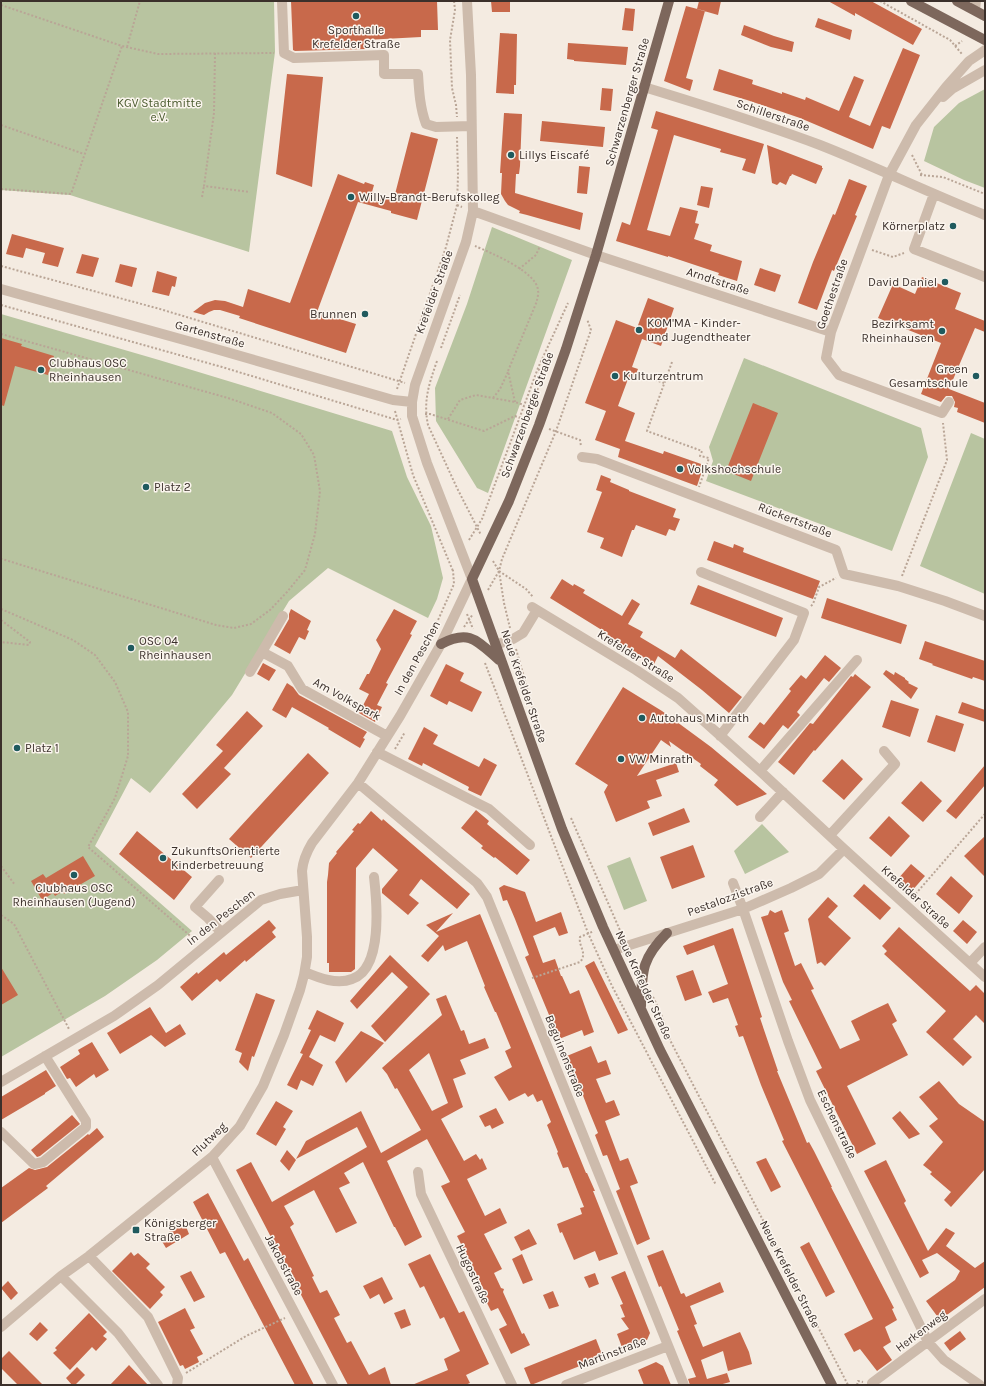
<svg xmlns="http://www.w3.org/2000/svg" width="986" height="1386" viewBox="0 0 986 1386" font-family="Karla,sans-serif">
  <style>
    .green { fill: #b8c4a0 }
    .building { fill: #c8694b; fill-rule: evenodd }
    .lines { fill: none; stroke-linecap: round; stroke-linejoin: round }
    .path { stroke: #b9a596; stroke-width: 2; stroke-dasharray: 2 2; stroke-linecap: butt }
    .minor { stroke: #cdbbac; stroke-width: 10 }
    .major { stroke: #7d675c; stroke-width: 10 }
    .poi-dot { fill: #1f5a5e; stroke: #fbf5ee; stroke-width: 1.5 }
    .labels { text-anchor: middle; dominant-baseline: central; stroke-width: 3; stroke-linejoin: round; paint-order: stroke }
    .poi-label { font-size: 12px; fill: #3b302b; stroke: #fbf5ee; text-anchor: start }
    .street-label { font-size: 12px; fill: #3b302b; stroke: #fbf5ee }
    .park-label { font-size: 12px; fill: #4a5a2e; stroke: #fbf5ee }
  </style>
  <rect width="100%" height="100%" fill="#f4ebe1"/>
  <path class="green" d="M1,1H274L275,52L249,252L70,195L1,190Z
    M985,89V188L964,180L924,161L934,127L959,103Z
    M492,227L572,260L488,493L477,488L436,421L435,388L467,304Z
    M1,314L159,360L392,431L407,477L431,526L443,578L437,599L428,618L328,568L289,601L232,695L150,793L131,778L95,846L192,931L157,960L105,996L1,1057Z
    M744,358L921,428L928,457L892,551L706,481L713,461L709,447Z
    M971,433L985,439V481L984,485L985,486V594L920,566Z
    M762,824L789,852L745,874L734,851Z
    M630,857L647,901L624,910L607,866Z"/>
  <path class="building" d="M291,1H437L438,30H421V37L365,40L366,49L295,51L293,50Z
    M491,1H510V12H492Z
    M699,1H721L718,15L697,9Z
    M828,1H871L922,29L913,45L855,13V16Z
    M686,6L705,11L686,78L693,80L690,91L664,81Z
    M625,8L635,9L633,31L622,30Z
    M818,18L852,30L850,40L815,27Z
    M744,25L774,36L794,42L792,52L771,47L741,35Z
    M500,33L517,34L516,85H514V94L496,93Z
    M568,43L628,47L626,65L574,61V60L567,59Z
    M903,48L920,55L890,129L882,126L873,149L800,118L747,100L713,90L719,69L753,80L752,84L782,94V92L805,100L806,97L839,111L854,76L864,80L849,117L870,126Z
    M287,74L323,77L312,187L276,174Z
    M602,88L613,89L611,111L600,110Z
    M656,111L764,144L755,174L742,170L746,159L720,152L721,149L674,135L647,230L670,236L680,207L698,211L695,223L699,224L694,239L712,245L710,251L742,261L737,281L718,275L719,273L668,256V257L616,241L622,222L630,225L658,130L651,128Z
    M504,113L522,114L520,166L519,174H516L515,193L583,213L580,230L527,215L519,213L520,211L508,205L505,201L501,194L502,173H500Z
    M542,121L605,127L603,147L540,141Z
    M411,132L438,139L417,220L391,213V211L358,202L317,312L356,324L346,353L239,318L240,316L220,310H214L209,312L204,315L193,312L205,303L215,300L225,301L243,307L248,289L290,303L338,174L364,184L365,182L374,185L372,192L394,198Z
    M767,145L822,166V168H823L816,184L792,174L791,176H790L786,185L780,182L777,185L772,183Z
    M579,166L590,167L587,194L577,193Z
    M849,179L867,186L855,215L857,216L847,240L834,271L832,270L817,310L798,303L813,262L833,214L835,215Z
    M701,186L713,188L709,208L697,205Z
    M12,234L64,248L58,267L42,263L45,253L26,248L23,258L6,254Z
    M82,254L99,258L93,277L76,273Z
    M120,264L137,268L132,287L115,282Z
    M760,268L781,275L775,292L754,285Z
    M157,271L177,277L175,287L172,286L169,296L152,292Z
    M922,277L961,293L955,309L985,321V332L975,328L949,389L985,403V423L957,412L958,408L954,407L955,402L952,396H946L941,402L921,394L941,343L878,318L893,284L915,294Z
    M648,298L674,308L661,346L642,339L632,367L638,369L633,381L628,379L618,406L635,413L625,441L663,454L664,451L704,465L697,486L618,457L620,449L595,440L606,411L585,403L616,320L637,328Z
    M1,338L22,344L21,346L54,356L48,375L15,366L4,406L1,405Z
    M753,403L778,413L751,481L726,471Z
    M601,475L611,479L610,482L629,490V491L676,509L673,517L680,519L675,531L669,529L666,536L636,525L634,530H632L622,557L600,548L604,538L587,532L602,492L596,490Z
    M714,541L733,548L734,544L744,548L743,552L820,581L813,599L707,560Z
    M562,579L573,586L574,584L585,590L583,593L622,616L632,599L640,604L628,624L643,632L640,637L675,658L681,649L742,697L729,713L702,690L658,656L654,664L604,633L605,632L550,598Z
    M698,585L783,618L776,637L690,604Z
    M827,598L907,625L901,644L821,618Z
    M291,609L311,621L307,630L309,631L305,640L299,637L290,654L274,645L289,619V614Z
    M394,609L417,621L410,634L412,635L386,683L388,684L377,705L382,707L375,722L359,713L369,694L359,689L367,674H369L381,649L376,640Z
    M925,641L985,661V681L973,677L972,679L932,665L933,664L919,659Z
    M825,655L841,668L829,682L824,678L797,712L800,715L788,729L783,725L764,749L748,737L760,722L764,725L791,691L789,689L801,675L806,679Z
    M263,663L276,670L269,681L257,674Z
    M446,664L464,673L460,681L482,692L472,712L449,701L447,705L430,696Z
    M886,670L894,675L895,672L905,678V679L909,682L908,683L918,688L911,699L883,674Z
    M855,674L871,687L815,751L814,750L794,775L778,762L810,723L813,724L851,676L853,677Z
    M287,683L293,687L299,695L367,732L363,738L365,739L360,748L328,729L329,728L292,707L286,718L272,710Z
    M623,687L662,711L711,747L767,794L737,806L714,785L718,780L700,766L701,764L669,741L671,747L661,740L637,776L676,763L679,772L656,780L662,796L647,801L650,808L616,822L604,792L608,785L575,764Z
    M891,700L919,709L910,737L882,727Z
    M962,702L985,710V722L958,713Z
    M247,711L263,726L224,768L231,774L197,809L182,794L223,751L216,745Z
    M936,715L964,724L955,752L927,742Z
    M424,727L438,735L433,744L479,767L484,758L497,765L481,796L468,790L469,787L423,763L422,766L408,759Z
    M308,753L329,773L251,858L229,839Z
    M842,759L863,779L844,800L822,781Z
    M985,765V785L956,819L946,811Z
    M921,781L942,801L923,822L901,803Z
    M684,808L690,822L653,836L648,823Z
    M476,810L489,821L487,824L530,860L517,875L495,857L494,858L481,848L483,846L461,828Z
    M371,811L382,821L383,819L470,894L457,909L421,879L409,895L419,903L408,915L382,893V889L398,870L373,848L356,868L355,969L351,972H329V963H327V882L328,875L329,863L337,853L336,852L354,831L352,830L358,823L360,824Z
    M889,816L910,836L891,857L869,838Z
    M137,831L192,877L174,900L119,854Z
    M985,836V877L964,856Z
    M693,845L705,877L672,889L660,857Z
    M83,856L95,876L64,894L63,891L55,896L53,893L42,900L31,881L43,874L46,878Z
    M911,864L925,876L910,893L897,880Z
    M951,876L973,896L959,914L936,894Z
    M864,884L891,908L880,920L853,896Z
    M504,885L525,892L536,922L561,912L568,933L559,936L555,927L533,936L543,963L555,959L561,976H562L570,994L579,990L594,1032L584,1036L582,1030L559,1039L525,957L529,955L515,919L507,900L503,901L499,888Z
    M828,897L838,906L828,917L851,938L825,966L821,962L817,964L808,919Z
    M770,910L775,913L782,910L789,931L784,933L795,966L801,963L814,989L811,990L840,1049L860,1040L851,1021L869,1012L888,1003L897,1021L892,1024L908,1055L847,1086L876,1144L857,1154L816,1071L822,1068L789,1001L792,1000L783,982L761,917L768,915Z
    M453,913L436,932L480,914L586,1173H587L595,1191H593L618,1254L599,1261L595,1251L574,1260L562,1232L560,1233L557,1224L582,1214L580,1208L584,1207L568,1167L563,1168L557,1153L558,1152L547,1125L551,1122L542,1100L537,1102L533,1094L528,1097L525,1093L509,1101L494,1077L512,1067L505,1051L511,1048L496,1012H495L484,987L485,986L467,941L445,951L443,945L428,962L421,956L439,936L426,925Z
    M269,920L276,928L272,932L276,937L246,962L245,960L220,982L217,979L192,1001L180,987L197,972L198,974L224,952L226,955Z
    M963,920L977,932L967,944L953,931Z
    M899,927L970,991L976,985L985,994V1024L976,1015L953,1039L972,1057L963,1066L926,1032L946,1011L884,954L887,951L882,946Z
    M733,928L762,1017L760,1018L778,1071H777L807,1143L809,1142L814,1151L832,1187H831L894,1308L892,1309L897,1320L885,1327L891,1342L883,1347L892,1360L877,1371L860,1349L854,1352L844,1334L873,1319L782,1141L784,1140L761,1085L743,1036L739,1037L735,1026L738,1025L728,998L713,1003L708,992L728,984L714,945L687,955L683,946Z
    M390,955L430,994L385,1042L371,1026L408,987L392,972L357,1009L350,1001Z
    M594,961L628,1030L618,1034L585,966Z
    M1,967L18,995L1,1005Z
    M693,970L702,995L685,1001L676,976Z
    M256,993L275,1000L254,1057L252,1056L248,1071L239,1062L242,1053L235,1050Z
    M446,995L461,1031L464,1030L469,1044L485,1038L489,1048L460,1060L466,1074L453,1079L463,1107L441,1119L464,1161L476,1154L480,1160L482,1158L487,1169L467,1179L485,1216L500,1208L507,1223L484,1234L502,1269L494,1273L501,1288L504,1289L503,1292L522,1334L524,1333L530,1345L511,1354L499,1329L507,1325L498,1308L491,1311L482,1293L485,1292L457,1236L465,1232L441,1186L450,1182L427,1139L387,1161L422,1237L405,1246L395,1227H394L363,1162L344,1173L350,1183L339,1188L357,1223L336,1233L314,1190L284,1206L294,1224L290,1227L314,1276L312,1277L320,1293L327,1290L340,1315L334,1318L347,1343L351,1341L369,1375L385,1367L391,1385H348L236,1170L251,1162L272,1202L367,1147L357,1127L296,1159L306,1141L361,1111L381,1153L421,1130L397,1088L395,1089L387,1074L382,1068L442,1015L436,999ZM429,1053L448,1103L432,1111L409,1070Z
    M150,1007L166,1033L180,1024L186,1034L165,1047L151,1035L120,1054L107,1033Z
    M317,1010L344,1023L335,1042L320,1035L309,1057L323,1065L313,1086L301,1080L297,1090L287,1085L303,1054L300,1053L311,1030L308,1029Z
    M361,1031L384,1043L346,1083L335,1062Z
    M92,1042L109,1070L96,1078L94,1074L76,1087L70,1078L67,1079L60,1067L80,1054L78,1050Z
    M591,1046L598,1063L606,1060L611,1074L596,1079L606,1103L614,1100L620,1115L605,1121L620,1161L628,1158L638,1183L630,1186L650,1239L637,1245L616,1191L620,1189L607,1155L603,1156L595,1135L598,1133L589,1111L575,1075L570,1077L562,1058Z
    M46,1070L56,1086L45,1093V1094L1,1120V1097Z
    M939,1081L959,1104L985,1122V1169L951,1207L944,1200L951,1192L930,1174L932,1172L923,1165L943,1142L929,1126L938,1119L919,1097Z
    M276,1101L293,1111L283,1127L286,1129L276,1146L256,1134Z
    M496,1108L504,1123L492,1129L490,1125L485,1127L479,1116Z
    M900,1111L920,1134L909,1139L892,1118Z
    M72,1115L80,1124L40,1156L37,1157L31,1150Z
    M97,1128L104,1137L46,1186L48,1188L1,1223V1188L29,1168L35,1170L47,1167L88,1134L89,1135Z
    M287,1150L296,1160L289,1171L280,1161Z
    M766,1158L781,1187L771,1192L756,1162Z
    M886,1160L906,1201L904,1203L928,1251L946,1228L955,1233L946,1246L975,1268L985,1261V1287L940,1320L926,1301L955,1280L960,1271L937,1253L922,1260L929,1273L920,1278L864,1171Z
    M208,1193L244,1261L248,1258L314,1385H295L225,1252L220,1254L193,1202Z
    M185,1224L189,1234L166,1248L160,1238L170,1233L169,1232Z
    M529,1229L537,1244L521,1251L514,1237Z
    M809,1242L835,1292L826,1297L800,1247Z
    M663,1250L681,1294L684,1293L686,1297L720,1282L724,1292L690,1306L697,1324L694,1325L703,1347L740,1332L749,1352L752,1364L728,1371L723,1351L701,1360L707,1379L727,1373L730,1382L719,1385H690L688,1379L696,1377L677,1331L679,1330L661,1286L659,1287L647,1256Z
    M131,1252L134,1256L138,1253L150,1264L146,1268L165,1287L160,1292L163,1295L150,1309L112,1271Z
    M430,1254L459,1313L464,1311L489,1364L466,1375L470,1383L465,1385H412L448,1370L444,1359L460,1351L444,1317L440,1319L424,1286L420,1288L408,1264Z
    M522,1254L533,1280L523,1284L512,1259Z
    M191,1271L205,1297L194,1302L180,1276Z
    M625,1271L650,1333L647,1340L623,1350L617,1334L629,1329L621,1318L625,1317L620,1305L623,1304L611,1277Z
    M595,1273L599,1284L589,1288L584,1277Z
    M382,1277L393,1299L384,1304L379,1294L370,1299L363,1286Z
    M8,1281L18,1293L11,1300L1,1288Z
    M553,1291L559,1306L549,1309L543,1295Z
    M185,1308L195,1328L190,1330L203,1354L197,1357L199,1362L185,1369L183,1365L180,1366L158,1322Z
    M405,1309L411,1325L401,1329L394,1313Z
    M89,1313L107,1332L103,1336L107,1339L96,1351L92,1347L70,1370L53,1353L57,1350L55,1348Z
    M40,1322L48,1330L37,1341L29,1334Z
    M960,1331L966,1339L950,1351L944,1343Z
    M596,1339L603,1357L531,1385L524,1368Z
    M9,1351L43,1385H18L1,1368V1359Z
    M656,1362L663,1366L671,1385H644L638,1370Z
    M129,1365L148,1385H110Z
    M77,1367L85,1375L75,1385H72L66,1378Z"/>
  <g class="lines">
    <path class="path" d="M454,1L455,10L450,40L452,88L456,105L457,117
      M880,1L950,40L962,54
      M1,5L122,46L158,54L274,53
      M955,46L962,41
      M127,47L140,1
      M215,53L214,113L204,186L250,192
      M1,125L84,154
      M912,155L922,175
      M920,175L943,177L985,194
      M1,189L71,194L122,46
      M202,197L204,186
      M457,205L462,207
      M475,246C491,253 538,272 538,291C539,294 537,298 537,301L508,371L515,402
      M872,250L893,257L904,253
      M1,266L160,309L405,383
      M519,269L536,255L540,246
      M1,305L222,367L397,420L401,419
      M1,334L228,398L272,413L301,434L314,455L320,491L315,534L305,570L287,592L270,610L251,624L234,628L216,625L2,559
      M441,348L460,295
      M437,361C429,384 423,401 428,425L457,488L481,535
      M672,362L647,431L702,451L700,456L709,458L699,487
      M636,373L664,383
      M397,389L446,247L457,205L458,175L457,137
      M493,398L500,389L508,372
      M395,411L413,475L453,571
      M425,414H430L484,431L515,416L529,422
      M448,419L460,400L476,395L515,402L524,405
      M525,428L527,421L541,379L539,369
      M549,429L580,440L581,446
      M469,540L482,519L538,368L568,303
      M493,561L499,571L504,603L510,628
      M499,571L526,589L533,597
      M902,576L947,460L943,423
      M488,590L499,571L502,559L556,431L591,330L587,319
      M811,606L813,604L819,587L836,578
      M1,609L73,640L95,655L115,682L128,712V756L115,798L88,847L195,940
      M467,614L473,629
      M1,620L30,642L29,645L1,642
      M464,627L473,614
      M516,649L536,720
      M485,663L588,933L612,986L716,1185
      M414,666L439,618L454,584L453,570
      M395,749L405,732
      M571,818L622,935
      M1,866L15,885
      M913,897L985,814
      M1,915L14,924L69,1029
      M532,978L580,962C588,953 578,946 580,937L594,931
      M653,997L660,1011L670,1040L848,1385
      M186,1373L246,1336L285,1318
      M857,1385L858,1381L863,1382"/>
    <path class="minor" d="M282,1L284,53L294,58L384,55V74H418C419,91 420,108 426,124L436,127L471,126
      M975,10L976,1
      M644,87C703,105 762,123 820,145C876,167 929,193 985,215
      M943,97L952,89L985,70
      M934,194L914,249L985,277
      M473,211L596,255L831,332
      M1,289L195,343L393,400L412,402
      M949,402L942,413L839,375L826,358L831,332L889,175L916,125L946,87L969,61L985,50
      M582,457L597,459L836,550L844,574L898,586L945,601L985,616
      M701,572L804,613L794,640L720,736
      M532,607L636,670L678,698L760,771L844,849L985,977
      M283,616L262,652L288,666L302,689L387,736
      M495,645L513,639L523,633L537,610
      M250,672L262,652
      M377,752L477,803L489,809L530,845
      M760,771L857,660
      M358,783L477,883L487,897L684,1385
      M760,817L783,792
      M830,835L895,764L884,751
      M219,880L195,907L208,918L221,932
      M733,883L743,909L788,1041L810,1100L928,1342L944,1360L980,1385
      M614,950L743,909L791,888L819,874L844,849
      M970,963L985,947
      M305,972C319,978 337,985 352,979C383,969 377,903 374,877
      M1,1082L114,1016L158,985L261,900L280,894L303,890
      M1,1132L34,1164L43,1162L86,1127V1121L45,1056
      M212,1157L333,1385
      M418,1172L421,1194L512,1385
      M89,1256L148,1317L178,1378L177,1385
      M61,1276L118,1333L158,1385
      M1,1327L61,1276L89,1256L212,1157L240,1126L263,1086L284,1035L300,990L304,975L307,957V937L302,871C303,860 306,853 312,843L358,783L400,716L441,644L472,579L427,463L412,416V402L415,385L466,242L473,211L471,75L467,1
      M872,1383L985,1299
      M566,1385L668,1346"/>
    <path class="major" d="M669,1L596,255L566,349L539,425L509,501L472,579L562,829L603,927L660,1050L832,1385
      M911,1L985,40
      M957,1L985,16
      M441,644C470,629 477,641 499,660
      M641,1006C642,972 641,959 667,933"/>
  </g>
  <g class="poi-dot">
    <circle cx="356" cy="16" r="4"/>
    <circle cx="511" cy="155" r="4"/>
    <circle cx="351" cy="197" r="4"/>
    <circle cx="953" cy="226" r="4"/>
    <circle cx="945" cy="282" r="4"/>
    <circle cx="365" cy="314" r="4"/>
    <circle cx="639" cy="330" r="4"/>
    <circle cx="942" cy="331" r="4"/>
    <circle cx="41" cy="370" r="4"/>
    <circle cx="615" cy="376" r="4"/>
    <circle cx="976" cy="376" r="4"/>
    <circle cx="680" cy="469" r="4"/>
    <circle cx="146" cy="487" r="4"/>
    <circle cx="131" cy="648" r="4"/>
    <circle cx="642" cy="718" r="4"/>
    <circle cx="17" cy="748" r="4"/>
    <circle cx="621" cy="759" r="4"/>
    <circle cx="163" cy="858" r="4"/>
    <circle cx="74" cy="875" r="4"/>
    <rect x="132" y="1226" width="8" height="8" rx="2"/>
  </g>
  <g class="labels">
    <g class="poi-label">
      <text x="356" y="30" text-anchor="middle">Sporthalle<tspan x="356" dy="14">Krefelder Straße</tspan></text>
      <text x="519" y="155">Lillys Eiscafé</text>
      <text x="359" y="197">Willy-Brandt-Berufskolleg</text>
      <text x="945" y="226" text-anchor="end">Körnerplatz</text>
      <text x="937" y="282" text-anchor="end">David Daniel</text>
      <text x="357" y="314" text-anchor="end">Brunnen</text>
      <text x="647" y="323">KOM'MA - Kinder-<tspan x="647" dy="14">und Jugendtheater</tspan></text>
      <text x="934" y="324" text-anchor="end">Bezirksamt<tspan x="934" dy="14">Rheinhausen</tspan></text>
      <text x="49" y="363">Clubhaus OSC<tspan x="49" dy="14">Rheinhausen</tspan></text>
      <text x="968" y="369" text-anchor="end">Green<tspan x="968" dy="14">Gesamtschule</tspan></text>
      <text x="623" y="376">Kulturzentrum</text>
      <text x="688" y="469">Volkshochschule</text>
      <text x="154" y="487">Platz 2</text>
      <text x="139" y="641">OSC 04<tspan x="139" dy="14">Rheinhausen</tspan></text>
      <text x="650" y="718">Autohaus Minrath</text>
      <text x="25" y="748">Platz 1</text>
      <text x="629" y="759">VW Minrath</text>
      <text x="171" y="851">ZukunftsOrientierte<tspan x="171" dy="14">Kinderbetreuung</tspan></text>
      <text x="74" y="888" text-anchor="middle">Clubhaus OSC<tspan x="74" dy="14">Rheinhausen (Jugend)</tspan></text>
      <text x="144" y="1223">Königsberger<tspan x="144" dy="14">Straße</tspan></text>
    </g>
    <g class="street-label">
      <text transform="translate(627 102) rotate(-74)">Schwarzenberger Straße</text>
      <text transform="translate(773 115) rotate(19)">Schillerstraße</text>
      <text transform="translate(718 281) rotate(18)">Arndtstraße</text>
      <text transform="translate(434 292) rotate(-70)">Krefelder Straße</text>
      <text transform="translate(832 294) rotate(-71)">Goethestraße</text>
      <text transform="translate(210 334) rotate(16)">Gartenstraße</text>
      <text transform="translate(527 415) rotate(-70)">Schwarzenberger Straße</text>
      <text transform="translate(795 520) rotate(21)">Rückertstraße</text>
      <text transform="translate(636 656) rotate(32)">Krefelder Straße</text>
      <text transform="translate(417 658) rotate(-61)">In den Peschen</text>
      <text transform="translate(524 686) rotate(71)">Neue Krefelder Straße</text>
      <text transform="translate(347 699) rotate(29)">Am Volkspark</text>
      <text transform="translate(730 897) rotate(-20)">Pestalozzistraße</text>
      <text transform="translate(916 897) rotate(42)">Krefelder Straße</text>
      <text transform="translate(221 917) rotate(-38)">In den Peschen</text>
      <text transform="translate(644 985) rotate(65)">Neue Krefelder Straße</text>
      <text transform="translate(565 1056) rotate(68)">Beguinenstraße</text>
      <text transform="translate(837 1124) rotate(64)">Eschenstraße</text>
      <text transform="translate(209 1139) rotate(-44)">Flutweg</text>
      <text transform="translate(284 1265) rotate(62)">Jakobstraße</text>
      <text transform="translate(473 1274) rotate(65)">Hugostraße</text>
      <text transform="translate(790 1274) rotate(63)">Neue Krefelder Straße</text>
      <text transform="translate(921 1331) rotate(-37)">Herkenweg</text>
      <text transform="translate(612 1353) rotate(-21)">Martinstraße</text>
    </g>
    <g class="park-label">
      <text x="159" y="103">KGV Stadtmitte<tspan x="159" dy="14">e.V.</tspan></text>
    </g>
  </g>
  <rect width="986" height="1386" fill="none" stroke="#3b302b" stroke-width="4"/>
</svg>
